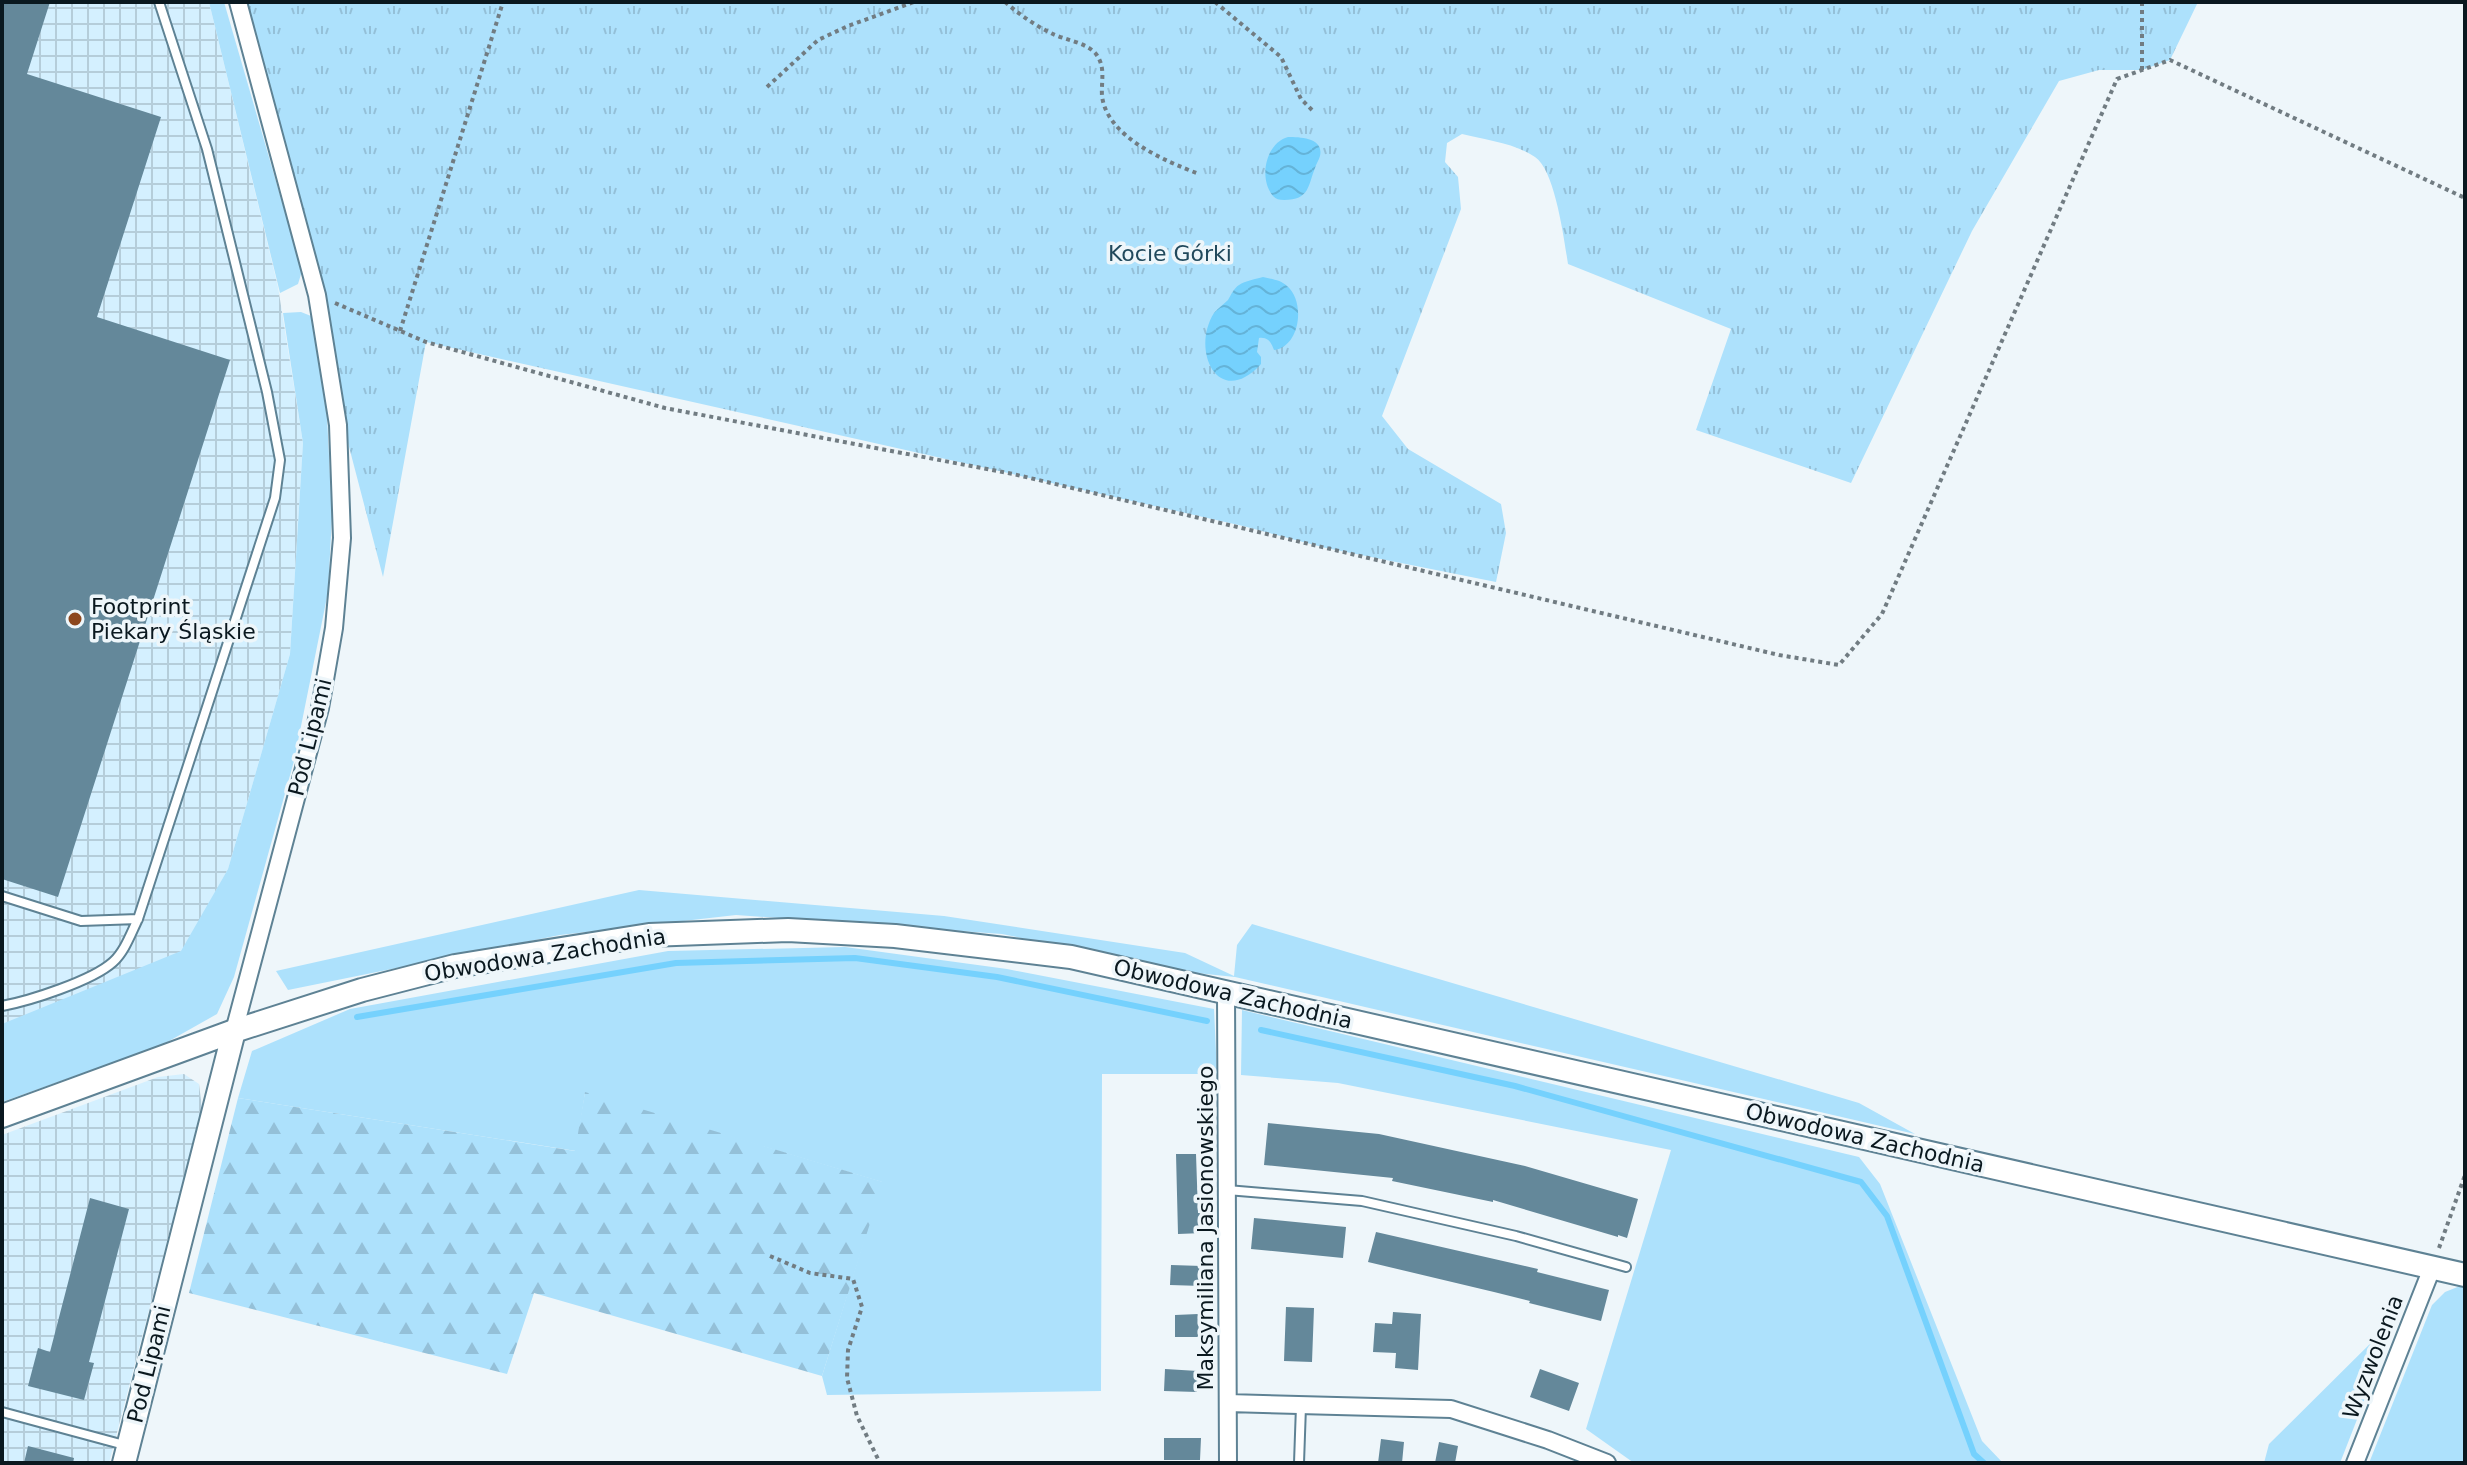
<svg xmlns="http://www.w3.org/2000/svg" width="2467" height="1465" viewBox="0 0 2467 1465" font-family="'DejaVu Sans',sans-serif">
  <style>
    .industrial { fill: url(#industrial-grid) }
    .grass { fill: #ade1fc }
    .forest { fill: url(#forest-firs) }
    .park { fill: url(#park-tufts) }
    .water { fill: url(#water-waves) }
    .lines { fill: none; stroke-linecap: round; stroke-linejoin: round }
    .stream { stroke: #75d1fd; stroke-width: 6 }
    .building { fill: #64889a }
    .lane-casing { stroke: #5e8294; stroke-width: 12 }
    .street-casing { stroke: #5e8294; stroke-width: 20 }
    .secondary-casing { stroke: #5e8294; stroke-width: 26 }
    .path { stroke: #717c82; stroke-width: 4; stroke-dasharray: 4 4; stroke-linecap: butt }
    .lane { stroke: #fff; stroke-width: 8 }
    .street { stroke: #fff; stroke-width: 16 }
    .secondary { stroke: #fff; stroke-width: 22 }
    .poi-dot { fill: #8c471e; stroke: #eef6fa; stroke-width: 3 }
    .labels { text-anchor: middle; dominant-baseline: central; stroke-width: 7; stroke-linejoin: round; paint-order: stroke }
    .park-label { font-size: 22px; fill: #21495c; stroke: #eef6fa }
    .poi-label { font-size: 22px; fill: #0a181f; stroke: #eef6fa; text-anchor: start }
    .street-label { font-size: 22px; fill: #0a181f; stroke: #eef6fa }
  </style>
  <defs>
    <pattern id="industrial-grid" width="8" height="8" patternUnits="userSpaceOnUse" patternTransform="scale(2)"><rect width="8" height="8" fill="#d4f0ff"/><path d="M0 4h8M4 0v8" fill="none" stroke="#b5cdda"/></pattern>
    <pattern id="forest-firs" width="22" height="20" patternUnits="userSpaceOnUse" patternTransform="scale(2)"><rect width="22" height="20" fill="#ade1fc"/><path d="M5 1l3.5 6h-7zM16 11l3.5 6h-7z" fill="#94c0d8"/></pattern>
    <pattern id="park-tufts" width="24" height="20" patternUnits="userSpaceOnUse" patternTransform="scale(2)"><rect width="24" height="20" fill="#ade1fc"/><path d="M3 7l-1-3M5 7V3M7 7l1-3M15 17l-1-3M17 17v-4M19 17l1-3" fill="none" stroke="#94c0d8"/></pattern>
    <pattern id="water-waves" width="16" height="10" patternUnits="userSpaceOnUse" patternTransform="scale(2)"><rect width="16" height="10" fill="#75d1fd"/><path d="M0 5q4-4 8 0t8 0" fill="none" stroke="#64b3d8"/></pattern>
  </defs>
  <rect width="100%" height="100%" fill="#eef6fa"/>
  <path class="industrial" d="M2,2H209L278,287L303,443L290,654L228,869L182,951L2,1031Z
    M184,1074L199,1084L202,1108L109,1463H2V1135L158,1077Z"/>
  <path class="grass" d="M209,2H224L302,271L298,284L280,293Z
    M301,312L311,316L327,416L332,516L328,592L294,761L234,977L217,1014L162,1045L2,1102V1024L181,951L228,869L290,654L303,443L283,313Z
    M639,890L944,916L1185,953L1234,976L1237,945L1252,924L1859,1103L1915,1134L1235,977L1187,972L1002,934L736,915L560,935L288,990L276,971Z
    M845,947L1007,969L1214,1009L1217,1074H1102L1101,1391L827,1395L822,1376L882,1182L585,1093L576,1151L238,1098L252,1051L350,1009L668,951Z
    M1242,1010L1859,1157L1880,1184L1982,1441L2003,1463H1634L1586,1429L1671,1150L1338,1083L1241,1075Z
    M2460,1286L2465,1287V1463H2369L2432,1305L2445,1292Z
    M2397,1317L2340,1463H2264L2269,1444Z"/>
  <path class="forest" d="M585,1092L883,1182L822,1376L534,1293L507,1374L189,1293L238,1098L575,1151Z"/>
  <path class="park" d="M233,2H2198L2170,60L2142,70H2099L2059,81L1972,231L1851,483L1696,430L1731,329L1568,264C1564,239 1555,170 1535,157C1515,143 1485,140 1462,134L1447,143L1445,162L1458,177L1461,209L1382,416L1408,449L1501,504L1506,533L1496,582L1326,548L1243,526L426,342L383,577Z"/>
  <path class="water" d="M1288,137C1301,137 1324,138 1320,156C1319,160 1316,164 1315,168C1308,185 1310,200 1284,200C1279,200 1276,199 1273,196C1258,178 1266,143 1288,137Z
    M1263,277C1271,279 1281,280 1287,286C1306,302 1300,347 1274,350C1271,342 1268,337 1259,338L1257,352L1261,357V364C1219,410 1190,351 1214,313C1218,308 1224,304 1228,300C1231,295 1234,288 1239,285C1245,281 1256,279 1263,277Z"/>
  <g class="lines">
    <path class="stream" d="M357,1017L676,963L855,958L997,977L1207,1021
      M1261,1030L1515,1086L1861,1182L1887,1216L1974,1454L1984,1463"/>
  </g>
  <path class="building" d="M2,2H50L27,74L161,117L97,317L230,360L58,897L2,879Z
    M1268,1123L1379,1134L1525,1166L1638,1199L1627,1238L1618,1235V1237L1493,1200V1202L1392,1181L1393,1178L1264,1165Z
    M1176,1154H1196L1198,1213H1202L1203,1233L1178,1234Z
    M90,1198L129,1209L89,1362L94,1363L84,1400L28,1386L38,1348L50,1352Z
    M1254,1218L1346,1227L1343,1258L1251,1249Z
    M1376,1232L1538,1269L1537,1272L1609,1290L1601,1321L1529,1303L1530,1301L1494,1292L1368,1262Z
    M1171,1265L1202,1266V1286L1170,1285Z
    M1286,1307L1314,1308L1312,1362L1284,1361Z
    M1393,1312L1421,1314L1418,1370L1395,1368L1396,1353L1373,1352L1375,1323L1392,1324Z
    M1198,1314L1199,1337H1175V1315Z
    M1165,1369L1198,1371L1197,1392L1164,1391Z
    M1540,1369L1579,1383L1569,1411L1530,1397Z
    M1164,1438H1201L1200,1460H1164Z
    M1381,1439L1404,1442L1402,1463H1378Z
    M1439,1442L1458,1446L1455,1463H1435Z
    M28,1446L74,1458L73,1463H24Z"/>
  <g class="lines">
    <g class="lane-casing">
      <path id="lane" d="M2,896L81,921L138,919
        M2,1006C29,1001 92,981 113,962C125,951 131,933 138,919L275,498L280,460L267,392L207,149L159,2
        M1227,1190L1362,1201L1516,1236L1626,1267
        M2,1412L128,1446
        M1299,1463L1301,1406"/>
    </g>
    <g class="street-casing">
      <path id="street" d="M1226,992L1228,1463
        M234,1031L320,708L334,628L342,538L338,425L317,295L238,2
        M1228,1403L1451,1409L1548,1440L1607,1463
        M2355,1463L2432,1268"/>
    </g>
    <g class="secondary-casing">
      <path id="secondary" d="M2,1116L234,1031L362,990L455,966L649,935L788,930L895,936L1071,957L2465,1275
        M124,1463L234,1031"/>
    </g>
    <path class="path" d="M1005,2C1019,14 1034,25 1051,33C1064,40 1086,42 1096,54C1106,67 1101,81 1102,96C1107,137 1165,161 1199,174
      M1215,2L1281,57L1301,99L1312,110
      M2142,2V70
      M767,87L818,40L848,26L914,2
      M335,303L426,342L665,408L1013,474L1779,655L1839,665L1882,614L2117,79L2170,60L2465,198
      M400,331L503,2
      M2439,1248L2465,1175
      M770,1256L810,1273L853,1279L862,1307L848,1350L847,1378L857,1416L880,1463"/>
    <use href="#lane" class="lane"/>
    <use href="#street" class="street"/>
    <use href="#secondary" class="secondary"/>
  </g>
  <circle class="poi-dot" cx="75" cy="619" r="8"/>
  <g class="labels">
    <g class="park-label">
      <text x="1170" y="253">Kocie Górki</text>
    </g>
    <g class="poi-label">
      <text x="91" y="606">Footprint<tspan x="91" dy="25">Piekary Śląskie</tspan></text>
    </g>
    <g class="street-label">
      <text transform="translate(310 737) rotate(-76)">Pod Lipami</text>
      <text transform="translate(545 955) rotate(-9)">Obwodowa Zachodnia</text>
      <text transform="translate(1233 994) rotate(13)">Obwodowa Zachodnia</text>
      <text transform="translate(1865 1138) rotate(13)">Obwodowa Zachodnia</text>
      <text transform="translate(1205 1228) rotate(-90)">Maksymiliana Jasionowskiego</text>
      <text transform="translate(2373 1357) rotate(-69)">Wyzwolenia</text>
      <text transform="translate(149 1364) rotate(-76)">Pod Lipami</text>
    </g>
  </g>
  <rect width="2467" height="1465" fill="none" stroke="#0a181f" stroke-width="8"/>
</svg>
